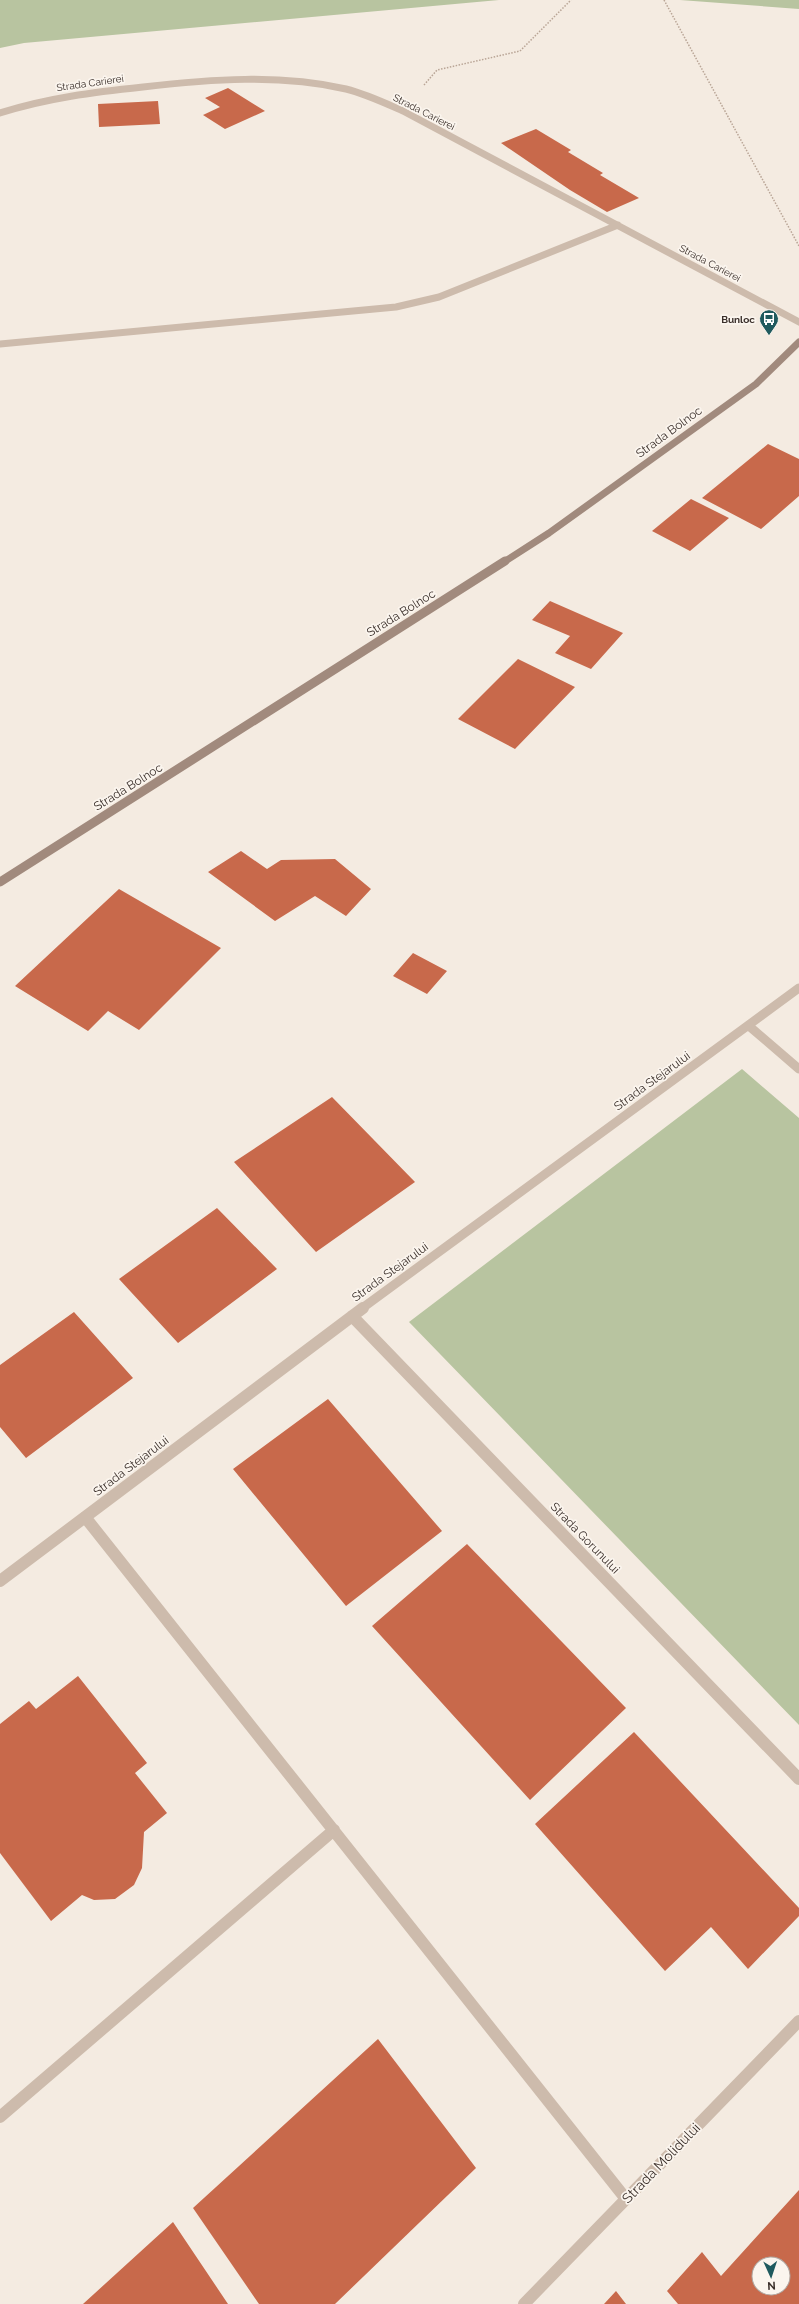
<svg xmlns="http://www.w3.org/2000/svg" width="799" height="2304" viewBox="0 0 799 2304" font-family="Raleway,sans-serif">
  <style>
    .green { fill: #b8c4a0 }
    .building { fill: #c8694b; fill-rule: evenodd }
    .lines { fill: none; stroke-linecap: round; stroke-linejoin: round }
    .path { stroke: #b9a596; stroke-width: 1.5; stroke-dasharray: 1.5 1.5; stroke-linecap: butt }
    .street-far2 { stroke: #cdbbac; stroke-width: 7 }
    .street-far1 { stroke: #cdbbac; stroke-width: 9 }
    .street { stroke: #cdbbac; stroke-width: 12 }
    .secondary-far1 { stroke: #a18a7d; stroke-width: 7 }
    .secondary { stroke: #a18a7d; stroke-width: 9 }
    .labels { text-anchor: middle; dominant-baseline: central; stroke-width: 3.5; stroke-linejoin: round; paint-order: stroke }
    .far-street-label { font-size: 10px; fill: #3b302b; stroke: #fbf5ee }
    .far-poi-label { font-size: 10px; font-weight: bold; fill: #3b302b; stroke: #fbf5ee; text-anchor: end }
    .street-label { font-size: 12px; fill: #3b302b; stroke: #fbf5ee }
    .near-street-label { font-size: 14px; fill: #3b302b; stroke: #fbf5ee }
  </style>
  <rect width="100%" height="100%" fill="#f4ebe1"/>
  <path class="green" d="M0,0H499L24,43L0,48Z
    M680,0H799V9Z
    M742,1069L799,1118V1725L409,1322Z"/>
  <path class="building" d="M228,88L265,111L225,129L203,115L220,107L205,98Z
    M158,101L160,124L99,127L98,104Z
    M536,129L571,150L568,152L603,173L600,175L639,198L607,212L570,190L501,143Z
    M768,444L799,459V496L761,529L702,498Z
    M691,499L729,518L690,551L652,531Z
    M550,601L623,633L591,669L555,653L570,636L532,620Z
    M518,659L575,687L515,749L458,719Z
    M241,851L267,869L281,860L335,859L371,889L346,916L315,896L275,921L208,872Z
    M119,889L221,948L139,1030L108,1011L88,1031L15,986Z
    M413,953L447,971L427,994L393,976Z
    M332,1097L415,1182L316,1252L234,1162Z
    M217,1208L277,1269L178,1343L119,1279Z
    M74,1312L133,1378L26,1458L0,1427V1365Z
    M328,1399L442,1531L346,1606L233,1469Z
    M467,1544L626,1708L530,1800L372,1626Z
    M78,1676L147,1763L135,1773L167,1813L144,1832L142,1868L134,1885L115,1899L94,1900L82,1895L51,1921L0,1853V1724L29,1701L36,1709Z
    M634,1732L799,1908V1916L748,1969L711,1927L665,1971L535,1824Z
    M378,2039L476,2168L335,2304H259L193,2208Z
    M799,2190V2304H678L667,2291L702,2252L721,2276ZM759,2264H783V2288H759Z
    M173,2222L228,2304H83Z
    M616,2291L626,2304H604Z"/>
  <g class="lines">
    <path class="path" d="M664,0L799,246
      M424,85L437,70L520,51L571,0"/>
    <path class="street-far2" d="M0,113C47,98 95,92 143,87C210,79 280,74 346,89C366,94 385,103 403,111L799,322
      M0,344L396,307L439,297L618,225"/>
    <path class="street-far1" d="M749,1026L799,1069
      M361,1309L799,988"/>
    <path class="street" d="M352,1316L799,1779
      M85,1517L626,2199
      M0,1581L363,1308
      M0,2117L334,1830
      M524,2304L799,2021"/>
    <path class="secondary-far1" d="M504,562L549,533L756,384L799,342"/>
    <path class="secondary" d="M0,882L505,561"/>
  </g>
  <defs>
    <g id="bus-pin" transform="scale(1)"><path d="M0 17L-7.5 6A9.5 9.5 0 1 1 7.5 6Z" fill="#1f5a5e" stroke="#fbf5ee"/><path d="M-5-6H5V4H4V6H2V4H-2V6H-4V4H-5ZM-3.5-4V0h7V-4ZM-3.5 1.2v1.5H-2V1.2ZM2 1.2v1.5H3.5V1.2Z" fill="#fff"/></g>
  </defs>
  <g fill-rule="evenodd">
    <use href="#bus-pin" x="769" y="319"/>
  </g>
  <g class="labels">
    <g class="far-street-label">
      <text transform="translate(90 83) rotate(-8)">Strada Carierei</text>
      <text transform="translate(424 112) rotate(27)">Strada Carierei</text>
      <text transform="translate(710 263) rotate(28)">Strada Carierei</text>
    </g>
    <g class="far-poi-label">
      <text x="755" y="319">Bunloc</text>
    </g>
    <g class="street-label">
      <text transform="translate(669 432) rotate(-36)">Strada Bolnoc</text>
      <text transform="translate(401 613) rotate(-32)">Strada Bolnoc</text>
      <text transform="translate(128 787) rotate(-32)">Strada Bolnoc</text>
      <text transform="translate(652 1081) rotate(-36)">Strada Stejarului</text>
      <text transform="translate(390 1272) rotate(-36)">Strada Stejarului</text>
      <text transform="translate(131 1466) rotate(-37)">Strada Stejarului</text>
      <text transform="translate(585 1538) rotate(46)">Strada Gorunului</text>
    </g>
    <g class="near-street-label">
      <text transform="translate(661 2163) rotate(-46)">Strada Molidului</text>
    </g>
  </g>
  <g transform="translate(771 2276) rotate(177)"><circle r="19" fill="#fbf5ee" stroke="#aea6a0"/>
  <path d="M0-3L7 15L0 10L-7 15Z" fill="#1f5a5e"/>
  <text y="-6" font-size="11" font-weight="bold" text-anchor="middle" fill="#3b302b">N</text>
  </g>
</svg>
